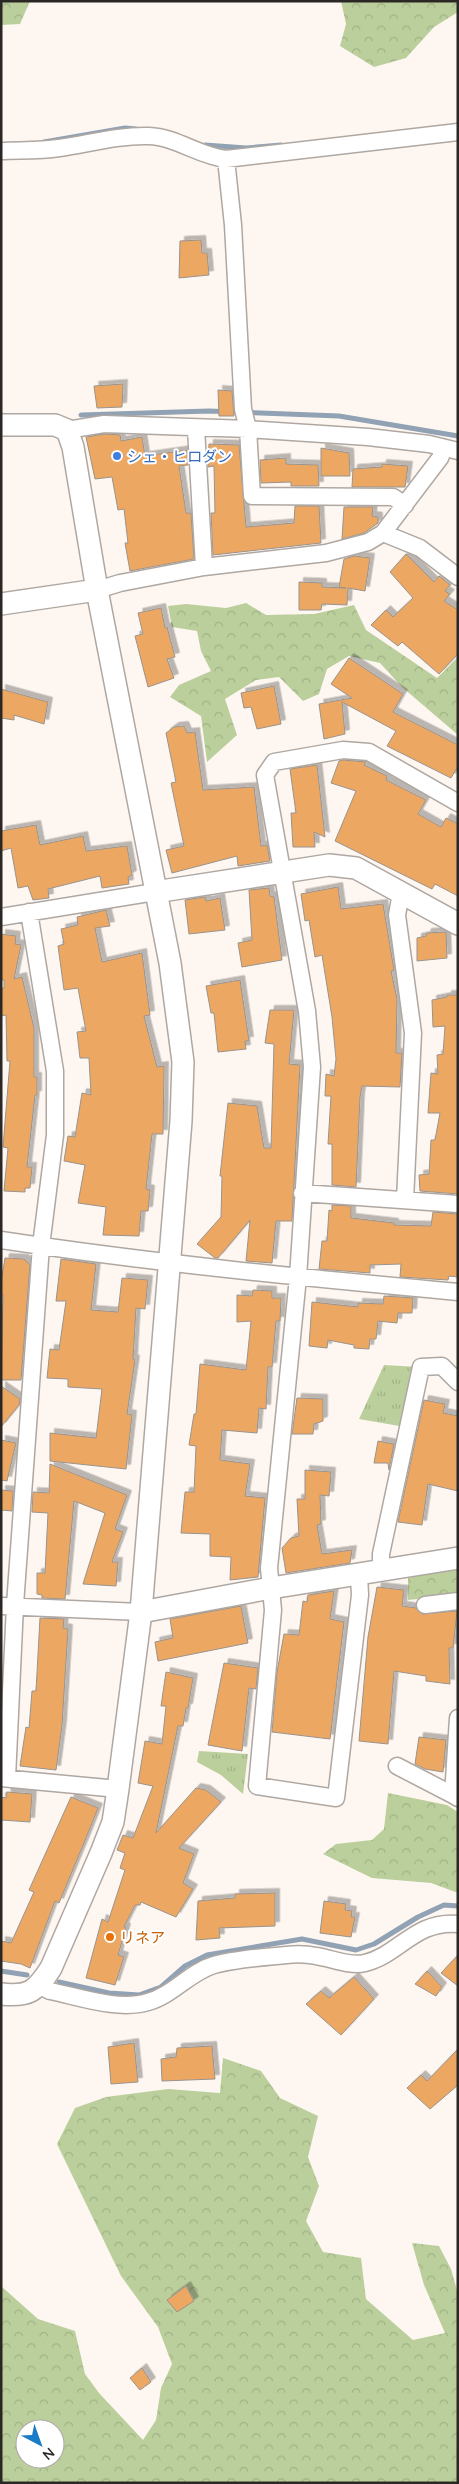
<svg xmlns="http://www.w3.org/2000/svg" width="459" height="2484" viewBox="0 0 459 2484" font-family="Quicksand,'Noto Sans JP',sans-serif">
  <style>
    .forest { fill: url(#forest-crowns); fill-rule: evenodd }
    .park { fill: url(#park-tufts) }
    .lines { fill: none; stroke-linecap: round; stroke-linejoin: round }
    .stream { stroke: #91a2b4; stroke-width: 5 }
    .building { fill: #eca864; stroke: #9a938c; filter: url(#shadow) }
    .minor-casing { stroke: #afa7a1; stroke-width: 19 }
    .tertiary-casing { stroke: #afa7a1; stroke-width: 24 }
    .minor { stroke: #fff; stroke-width: 16 }
    .tertiary { stroke: #fff; stroke-width: 21 }
    .shop-dot { fill: #3f7fe0; stroke: #fff; stroke-width: 2 }
    .food-dot { fill: #e8710a; stroke: #fff; stroke-width: 2 }
    .labels { text-anchor: middle; dominant-baseline: central; stroke-width: 4; stroke-linejoin: round; paint-order: stroke }
    .shop-label { font-size: 15px; fill: #366cbe; stroke: #fff; text-anchor: start }
    .food-label { font-size: 15px; fill: #c56008; stroke: #fff; text-anchor: start }
  </style>
  <defs>
    <pattern id="forest-crowns" width="20" height="18" patternUnits="userSpaceOnUse" patternTransform="scale(1.25)"><rect width="20" height="18" fill="#bbcf9c"/><path d="M2 6a3 3 0 1 1 6 0M12 15a3 3 0 1 1 6 0" fill="none" stroke="#a1b286"/></pattern>
    <pattern id="park-tufts" width="24" height="20" patternUnits="userSpaceOnUse" patternTransform="scale(1.25)"><rect width="24" height="20" fill="#bbcf9c"/><path d="M3 7l-1-3M5 7V3M7 7l1-3M15 17l-1-3M17 17v-4M19 17l1-3" fill="none" stroke="#a1b286"/></pattern>
    <filter id="shadow"><feDropShadow dx="4.5" dy="-4.5" stdDeviation="0" flood-color="#0004"/></filter>
  </defs>
  <rect width="100%" height="100%" fill="#fef7f1"/>
  <path class="forest" d="M1,1H30L20,24L1,25Z
    M341,1H458V12L434,27L406,58L374,67L340,46L346,24Z
    M246,603L266,615L314,614L354,605L366,630L437,678L458,657V735L402,687L380,663L349,656L327,669L319,694L303,701L279,677L256,680L225,699L237,735L207,762L201,716L170,697L179,685L211,671L201,651L197,631L172,627L168,606L186,604L226,608Z
    M458,1568V1595L408,1600V1578Z
    M388,1793L447,1805L458,1812V1893L431,1883L372,1878L323,1854L336,1844L372,1840L384,1829Z
    M223,2058L261,2071L280,2098L318,2116L308,2157L319,2186L306,2221L323,2252L361,2258L366,2299L413,2340L445,2333L424,2285L412,2243L439,2246L451,2269L458,2294V2483H1V2286L38,2319L75,2331L85,2374L99,2393L143,2440L156,2420L161,2388L172,2364L158,2327L121,2276L57,2144L75,2108L106,2097L168,2089L220,2093ZM25,2429H55V2459H25Z"/>
  <path class="park" d="M384,1365L418,1367L405,1427L359,1419Z
    M199,1751L248,1754L243,1794L221,1775L197,1762Z"/>
  <g class="lines">
    <path class="stream" d="M44,142L125,128L136,129
      M205,145L246,148L281,145
      M81,415L209,411L339,416L458,436
      M1,1971L27,1975
      M59,1982L109,1993L139,1995L161,1987L185,1966L207,1955L302,1939L356,1950L374,1944L418,1917L444,1905L458,1906"/>
  </g>
  <path class="building" d="M201,240L202,253H207L209,275L179,278L180,241Z
    M123,384L122,407L97,408L94,386Z
    M218,390L232,391L234,416H219Z
    M105,434L120,435L121,441L142,437L145,456L187,450L188,465L179,466L186,513H191L194,559L130,571L125,543H128L124,509L118,510L112,477L95,479L86,437Z
    M209,444L239,445L246,527L294,523L295,506H319L321,543L213,555L211,513H215L214,466L208,467Z
    M321,448L349,453L350,476H321Z
    M286,458V464L318,465L319,486H291V482L261,483L260,460Z
    M382,464L408,466L405,487H352L353,469L382,467Z
    M344,507H373L372,516L378,517V523L364,533L342,539Z
    M406,554L434,582L439,576L450,585L445,591L450,594L444,601L458,610V654L439,674L402,642L398,646L371,625L386,610L393,617L413,598L390,572Z
    M354,556L370,558L365,591L348,588L347,605L322,604L321,610H299V582L322,583V587L346,588L339,587L344,559Z
    M161,608L165,628L167,627L175,657L167,659L174,678L148,687L135,636L143,634L138,613Z
    M349,658L403,694L393,712L458,745V766L451,778L387,746L396,731L342,702L345,734L324,739L319,704L352,698L331,684Z
    M274,686L281,724L257,729L251,707L244,708L241,693Z
    M1,689L48,702L44,724L14,715V720L1,718Z
    M184,726L187,733L195,732L203,790L254,787L261,846L267,845L270,861L238,866L237,856L172,873L166,850L184,846L171,783L176,782L166,733L174,727Z
    M343,760L366,762L364,765L387,776L386,780L426,800L418,814L441,827L446,818L458,824V896L435,884L432,889L335,841L356,791L331,783L339,761Z
    M317,765L325,837L314,832L315,847H293L291,813H296L290,769Z
    M36,825L40,845L83,836L86,851L127,846L132,875L128,877L129,884L102,888L100,876L48,889L49,898L33,900L28,886L18,888L11,848L1,851V831Z
    M338,887L341,909L383,904L394,970L391,971L397,999L396,1053H402L400,1087L362,1086L360,1097L356,1187L332,1185V1144H328L331,1096H325L326,1074L334,1076L336,1059L332,1017L322,955L315,957L309,920L305,921L301,894Z
    M269,888L270,896L274,897L282,960L242,967L238,943L252,940L249,890Z
    M205,897L206,901L220,898L225,930L189,934L185,900Z
    M106,910L110,926L95,928L102,962L142,953L150,1015L144,1016L157,1067L164,1066L163,1134H152L146,1189L150,1190L148,1211H141L139,1236L103,1235L106,1207L78,1203L85,1165L64,1161L68,1136L75,1137L82,1093L91,1095L89,1058H80L77,1032L86,1031L78,988L64,990L58,946L64,944L61,929L78,925L77,917Z
    M446,932L447,958L417,961V938L426,936L427,933Z
    M1,934L16,936L15,944L21,945L14,979L22,977L34,1028V1077H37V1095H35L27,1167H32L30,1188H25V1192L4,1191L8,1148L3,1147L10,1061H7L6,1015L1,1016V988H4V980H1Z
    M240,980L249,1041H245L246,1049L218,1052L214,1013H211L206,986Z
    M447,995H458V1194L420,1191L419,1175L429,1174L431,1140H435L440,1113H428L431,1073L438,1074L437,1055L443,1054L445,1026L433,1027L432,1000L447,997Z
    M270,1010H294L289,1064L300,1065L292,1221H276L272,1263L246,1261L250,1220L218,1258H215L197,1244L221,1217L222,1176H220L228,1103L257,1106L264,1148H271L274,1044L265,1043Z
    M332,1205L351,1206V1218L394,1223V1225L431,1226L433,1212L458,1214V1277L449,1276L448,1280L400,1277L401,1264L370,1265V1273L319,1269L322,1241H327L329,1210L332,1211Z
    M5,1258L24,1259L30,1265L21,1380H1L3,1295H1V1282Z
    M61,1259L96,1264L91,1310L118,1312L122,1278L148,1280L145,1309L136,1308L133,1359L135,1360L127,1414L132,1415L126,1469L50,1461V1433L96,1438L102,1389L68,1387V1379L47,1378L50,1349L59,1350L66,1301H56Z
    M253,1290L272,1291V1298H281L280,1321H276L272,1367H268L266,1409L259,1408L257,1433L222,1430L220,1460L250,1464L245,1496L265,1498L258,1577L230,1580L231,1557L210,1556V1534L181,1533L185,1492H194L196,1446L189,1445L194,1414H196L200,1364L246,1370L251,1321L237,1322V1295L252,1296Z
    M384,1296L413,1298L412,1313H398L397,1323L378,1321L376,1339H370L369,1349L354,1348V1345L328,1340L327,1348L309,1346L312,1302L358,1307V1303L383,1304Z
    M1,1386L20,1399L19,1405L1,1427Z
    M297,1398L323,1399V1421L314,1424L313,1434H292Z
    M424,1400L445,1404L443,1413L458,1416V1491L428,1484L422,1525L398,1522Z
    M1,1440L16,1443L7,1481L1,1480Z
    M378,1441L394,1444L389,1470L388,1463H374Z
    M50,1464L127,1495L115,1529L123,1532L112,1562H118L116,1586L83,1584L105,1513L74,1501L65,1599L42,1598V1595L37,1594V1573H45L48,1513L32,1512L33,1492L49,1493Z
    M305,1470L331,1472L329,1496L320,1495L321,1524L317,1525L322,1554L352,1550L350,1563L286,1573L282,1548L291,1538L299,1536L297,1499H305Z
    M1,1490L13,1491L12,1511L1,1510Z
    M377,1587L404,1590L402,1606L416,1608L422,1614L457,1611L453,1648H449L450,1684L426,1681V1676L394,1671L388,1744L359,1741L368,1637Z
    M334,1591L330,1619L344,1622L330,1739L272,1732L277,1672L284,1634L299,1635L303,1601L307,1602L308,1595Z
    M241,1606L248,1643L158,1661L155,1642L173,1638L170,1619Z
    M40,1618L64,1619L63,1628L68,1629L62,1725L56,1770L20,1766L26,1727L29,1728L32,1691H36Z
    M224,1663L258,1668L256,1689L249,1688L242,1751L208,1745Z
    M166,1672L193,1678L188,1708H186L183,1726H178L156,1833L196,1788L206,1790L221,1802L179,1848L194,1854L183,1883L193,1889L176,1917L141,1902L140,1905H135L124,1927L126,1928L118,1955L124,1957L115,1985L86,1978L102,1919L108,1922L125,1870L120,1868L125,1853L117,1850L123,1835L133,1838L153,1786L138,1783L145,1741L162,1744L166,1706H161Z
    M419,1737L446,1740L443,1772L425,1769L415,1764Z
    M7,1792L32,1794L30,1822L1,1820V1797L6,1798Z
    M71,1797L98,1808L86,1838L59,1903L55,1901L30,1968L21,1964L1,1961V1941L11,1943L34,1892L29,1890Z
    M275,1893V1926L219,1928L220,1938L196,1940L198,1901L235,1898V1894Z
    M324,1901L346,1904L345,1910L352,1911L351,1917H355L351,1937L320,1933Z
    M458,1955V1986L441,1973Z
    M427,1971L442,1987L436,1996L415,1984Z
    M354,1977L374,1999L341,2035L306,2004L321,1991L329,1998Z
    M134,2043L138,2082L111,2084L108,2047Z
    M212,2046L215,2079L162,2081L161,2059L176,2057L177,2048Z
    M458,2049V2085L430,2109L407,2088L421,2075L427,2081Z
    M186,2286L194,2301L177,2312L167,2300Z
    M142,2368L151,2382L140,2390L130,2378Z"/>
  <g class="lines">
    <g class="minor-casing">
      <path id="minor" d="M1,151C20,150 40,151 59,148C88,144 119,135 149,136C176,137 199,156 226,159L458,132
        M226,159L233,225L243,409L248,429L252,496L393,497L405,505
        M196,428L204,567
        M67,430L104,424L248,429L368,437L429,444L458,451
        M383,533L420,548L458,577
        M97,590L120,583L204,567L326,553L368,542L383,533L440,458L444,448
        M401,893L397,915L413,1033L405,1200
        M1,917L155,892
        M302,1193L458,1204
        M1,1240C153,1263 305,1278 458,1292
        M381,1571V1554L421,1367L442,1366L458,1382
        M359,1576L360,1595L336,1798L257,1786L273,1610L269,1568L298,1277L312,1067L307,1011L265,775L274,762L343,750L369,752L458,803
        M425,1605L458,1601
        M1,1606L141,1612
        M458,1718L453,1795L458,1798
        M397,1766L453,1795
        M1,1778L118,1789
        M7,1778L15,1605L41,1246L55,1135V1071L29,912
        M40,1986L50,1991C80,1997 118,2011 148,2002C173,1995 190,1972 214,1965C234,1959 265,1957 286,1955C295,1954 307,1954 316,1956C331,1958 350,1967 365,1963C399,1955 415,1920 458,1924"/>
    </g>
    <g class="tertiary-casing">
      <path id="tertiary" d="M1,425H55L67,430L73,447L97,590L170,963L183,1062L181,1121L141,1612L118,1789L113,1822L101,1853L51,1968C36,1991 30,1997 1,1994
        M1,604L97,590
        M155,892L329,865L356,868L458,924
        M141,1612L271,1588L458,1558"/>
    </g>
    <use href="#minor" class="minor"/>
    <use href="#tertiary" class="tertiary"/>
  </g>
  <circle class="shop-dot" cx="117" cy="456" r="5"/>
  <circle class="food-dot" cx="110" cy="1937" r="5"/>
  <g class="labels">
    <g class="shop-label">
      <text x="127" y="456">シェ・ヒロダン</text>
    </g>
    <g class="food-label">
      <text x="120" y="1937">リネア</text>
    </g>
  </g>
  <rect width="459" height="2484" fill="none" stroke="#2a2725" stroke-width="5"/>
  <g transform="translate(40 2444) rotate(139)"><circle r="24" fill="#ffffff" stroke="#aaa9a8"/>
  <path d="M0-4L9 19L0 12L-9 19Z" fill="#197cc8"/>
  <text y="-8" font-size="14" font-weight="bold" text-anchor="middle" fill="#2a2725">N</text>
  </g>
</svg>
